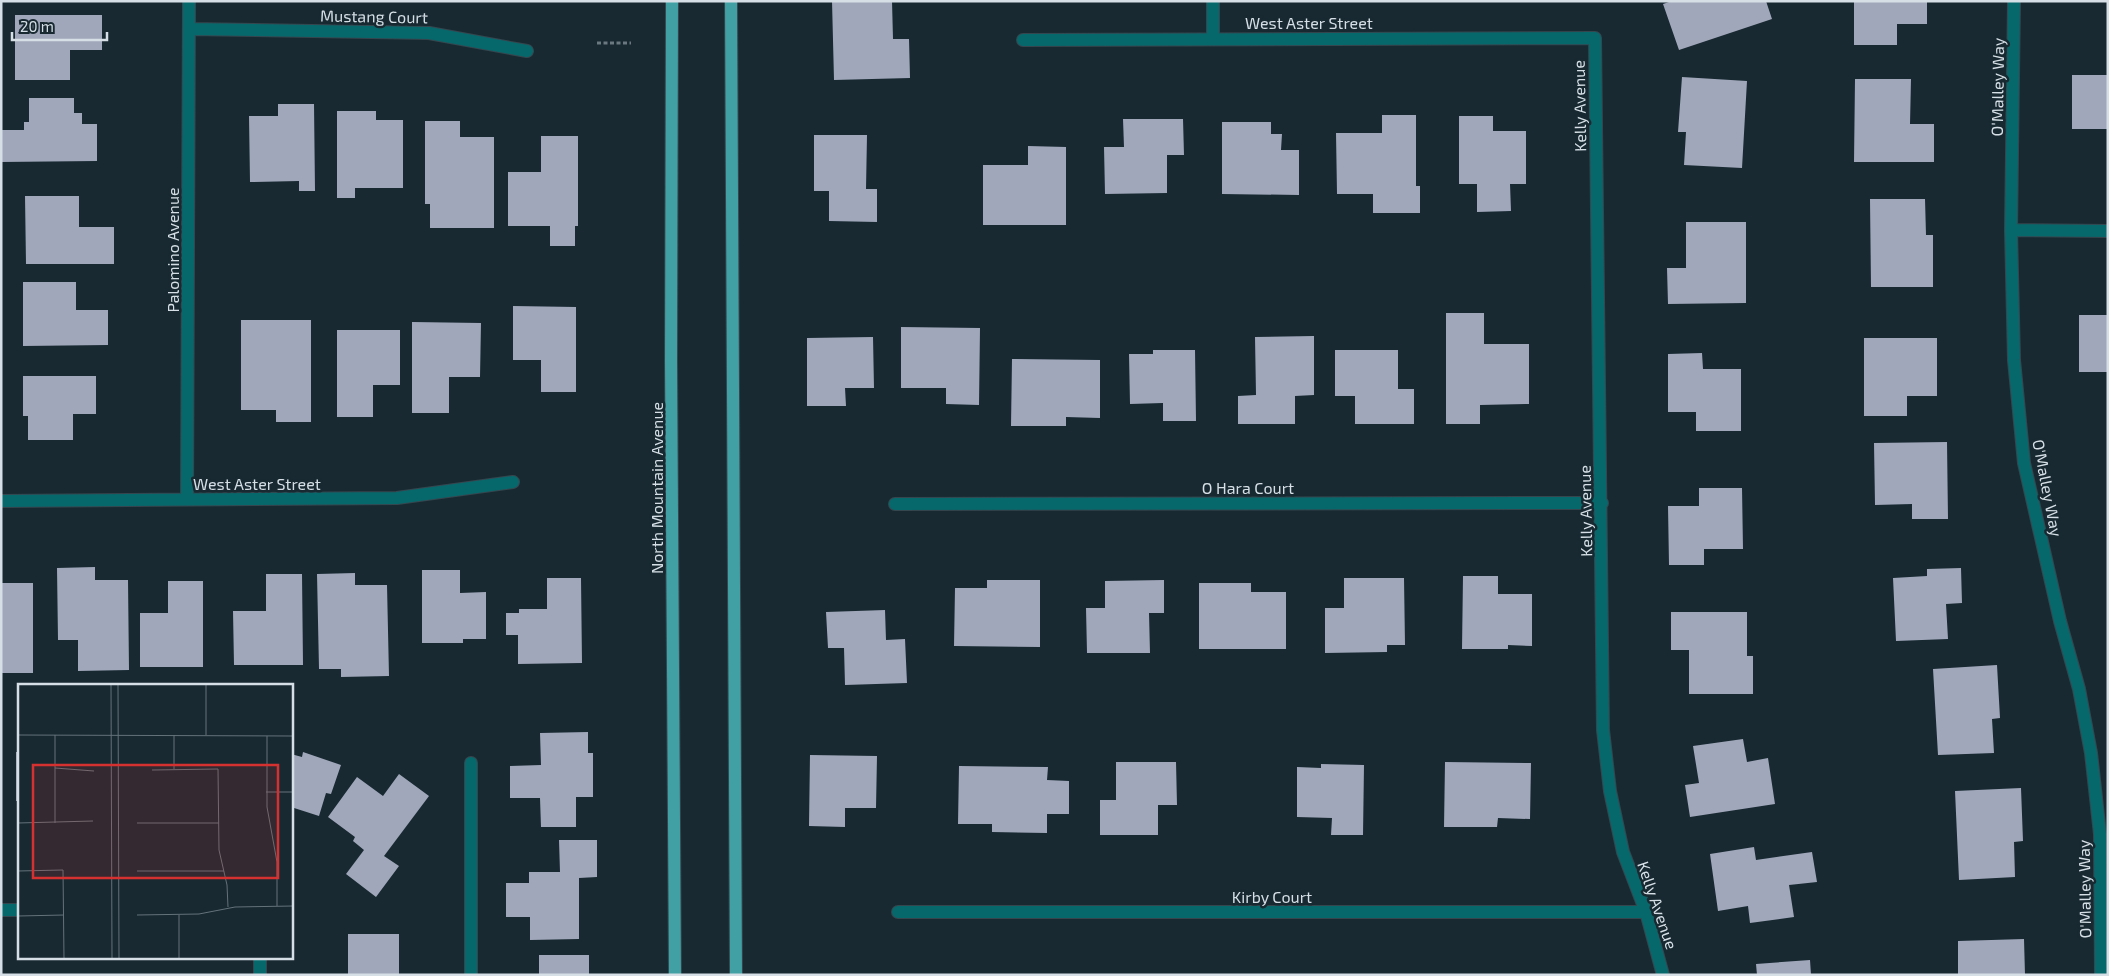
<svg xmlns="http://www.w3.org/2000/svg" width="2109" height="976" viewBox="0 0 2109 976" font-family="'Exo 2',sans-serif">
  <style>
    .building { fill: #a0a7ba }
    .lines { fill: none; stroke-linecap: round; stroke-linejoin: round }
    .service-casing { stroke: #36464f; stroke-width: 14 }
    .minor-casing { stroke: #36464f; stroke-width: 14 }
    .primary-casing { stroke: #36464f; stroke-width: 14 }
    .path { stroke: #6a787f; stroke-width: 3; stroke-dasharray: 4 2.5; stroke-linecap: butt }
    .service { stroke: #07686b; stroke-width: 12 }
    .minor { stroke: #07686b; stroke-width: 12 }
    .primary { stroke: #40a0a3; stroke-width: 12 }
    .labels { text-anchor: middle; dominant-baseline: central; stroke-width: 5; stroke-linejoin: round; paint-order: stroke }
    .street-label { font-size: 16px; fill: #d5dfe5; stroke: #182932 }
    .inset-road { fill: none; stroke: #64727a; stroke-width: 1 }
    .view { fill: #d63131; fill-opacity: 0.15; stroke: #d63131; stroke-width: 2.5 }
    .inset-edge { fill: none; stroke: #d5dfe5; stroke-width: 2.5 }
  </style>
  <rect width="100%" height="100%" fill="#182932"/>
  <path class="building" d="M832,1H892L893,39H909L910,78L834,80Z
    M1672,1H1766L1772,19L1679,50L1663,4Z
    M1854,1H1927V24H1897V45H1854Z
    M15,15H102V50H70V80H15Z
    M2072,75H2108V129H2072Z
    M1682,77L1747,81L1742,168L1684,165L1686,132H1678Z
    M1855,79H1911L1910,124H1934V162H1854Z
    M29,98H74V113H82V124H97V161L1,162V130H24V122H29Z
    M278,104H314L315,191H299V181L250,182L249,116H278Z
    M337,111H376V120H403V188H355V198H337Z
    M1382,115H1416V186H1420V213H1373V194H1337L1336,133H1382Z
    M1459,116H1493V131H1526V184H1510L1511,211L1477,212V184H1459Z
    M1123,119H1183L1184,155H1167V193L1105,194L1104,147H1124Z
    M425,121H460V137H494V228H430V204H425Z
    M1222,122H1271V134H1282L1281,150H1299V195L1222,194Z
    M814,135H867L866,189H877V222L829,221V191H814Z
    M541,136H578V226H575V246H550V226H508V172H541Z
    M1028,146L1066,147V225H983V165H1028Z
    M25,196H79V227H114V264H26Z
    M1870,199H1925L1926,235H1933V287H1871Z
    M1686,222H1746V303L1668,304L1667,268H1686Z
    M23,282H76V310H108V345L23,346Z
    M513,306L576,307V392H541V360H513Z
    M1446,313H1484V344H1529V404L1480,405V424H1446Z
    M2079,315H2108V372H2079Z
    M241,320H311V422H276V410H241Z
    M412,322L481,323L480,377H449V413H412Z
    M901,327L980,328L979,405L946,404V388H901Z
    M337,330H400V385H373V417H337Z
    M1314,336V395L1295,396V424H1238V396L1256,395L1255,337Z
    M873,337L874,388H845L846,406H807V338Z
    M1864,338H1937V396H1907V416H1864Z
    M1153,350H1195L1196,421H1163V403L1130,404L1129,354H1153Z
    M1335,350H1398V389H1414V424H1355V396H1335Z
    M1702,353L1703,369H1741V431H1696V412H1668V354Z
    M1012,359L1100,360V418L1066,417V426H1011Z
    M23,376H96V414H73V440H28V416H23Z
    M1947,442L1948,519H1912V504L1875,505L1874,443Z
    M1699,488H1742L1743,549H1704V565H1669L1668,506H1699Z
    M95,567V580H128L129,670L78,671V640H58L57,568Z
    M1961,568L1962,603L1946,604L1948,639L1896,641L1893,578L1927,576V569Z
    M422,570H460V593L486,592V639H463V643H422Z
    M355,573V585H387L389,676L341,677V669H319L317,574Z
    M266,574H302L303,665H234L233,611H266Z
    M1463,576H1498V594H1532V646L1508,645V649H1462Z
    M547,578H581L582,663L518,664V635H506V613H519V609H547Z
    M1344,578H1404L1405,645H1387V652L1325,653V608H1344Z
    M987,580H1040V647L954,646L955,588H987Z
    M1164,580V613H1149L1150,653H1087L1086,608H1105V581Z
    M168,581H203V667H140V613H168Z
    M1,583H33V673H1Z
    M1199,583H1251V592H1286V649H1199Z
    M885,610L886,640L905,639L907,683L845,685L844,648H828L826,612Z
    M1671,612H1747V656H1753V694H1689V650H1671Z
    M1997,665L2000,718L1992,719L1994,753L1938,755L1933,669Z
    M588,732V753H593V797H576V827H541L540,798H510V766L541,765L540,733Z
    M1743,739L1747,762L1768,758L1775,804L1690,817L1685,785L1699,783L1693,746Z
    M16,752H19V801H16Z
    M303,752L341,765L331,794L326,793L319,816L291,807V754L302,757Z
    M810,755L877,756L876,808H845V827L809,826Z
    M1116,762H1176L1177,805H1158V835H1100V800H1116Z
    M1445,762L1531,763L1530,819L1498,818L1497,827H1444Z
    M1321,764L1364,765L1363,835H1331L1332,818L1297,817V767L1321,768Z
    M959,766L1048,767L1047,780L1069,781V814H1047V833L992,832V824H958Z
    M399,774L429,796L384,856L399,866L376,897L346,874L364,850L353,841L355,837L328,817L357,777L383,796Z
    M2021,788L2023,841L2014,842L2015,877L1959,880L1955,791Z
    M559,840H597V877L579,878V939L530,940V917H506V883H529V872H560Z
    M1754,847L1756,860L1812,852L1817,882L1789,885L1794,917L1750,923L1748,906L1718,911L1710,854Z
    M348,934H399V975H348Z
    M2024,939L2025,975H1958V941Z
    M539,955H589V975H539Z
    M1810,960L1811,975H1757L1756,964Z"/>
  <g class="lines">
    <g class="service-casing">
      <path id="service" d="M471,763V975"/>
    </g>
    <g class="minor-casing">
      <path id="minor" d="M1213,1V39
        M2014,1L2011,230L2014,360L2024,463L2060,621L2079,689L2091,753L2100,834L2101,975
        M189,29L429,33L527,51
        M1023,40L1595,38L1603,730L1610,791L1623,852L1646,912L1663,975
        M2011,230L2108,231
        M187,499L189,1
        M1,501L397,498L513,482
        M895,504L1602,503
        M1,910H19
        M898,912H1646
        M260,957V975"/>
    </g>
    <g class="primary-casing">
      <path id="primary" d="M672,1L671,361L675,975
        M731,1L736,975"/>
    </g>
    <path class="path" d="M597,43H631"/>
    <use href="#service" class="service"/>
    <use href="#minor" class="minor"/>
    <use href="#primary" class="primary"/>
  </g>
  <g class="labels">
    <g class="street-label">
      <text transform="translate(374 16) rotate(1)">Mustang Court</text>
      <text x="1309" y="22">West Aster Street</text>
      <text transform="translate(1997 87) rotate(-89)">O'Malley Way</text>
      <text transform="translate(1579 106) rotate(-91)">Kelly Avenue</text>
      <text transform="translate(172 250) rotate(-90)">Palomino Avenue</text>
      <text x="257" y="483">West Aster Street</text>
      <text x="1248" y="487">O Hara Court</text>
      <text transform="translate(656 488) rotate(-90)">North Mountain Avenue</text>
      <text transform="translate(2048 488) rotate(79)">O'Malley Way</text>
      <text transform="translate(1585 511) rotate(-91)">Kelly Avenue</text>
      <text transform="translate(2084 889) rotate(-91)">O'Malley Way</text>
      <text x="1272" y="896">Kirby Court</text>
      <text transform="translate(1658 905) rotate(71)">Kelly Avenue</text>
    </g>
  </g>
  <g transform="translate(18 684)">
    <rect width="275" height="275" fill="#182932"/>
    <path class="inset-road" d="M93,0L94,275M100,0L101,275M0,51L275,52M156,51V85M188,51V0M249,52V123L259,178V222M37,84L76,87M134,86L200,85L201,166L209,201L210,223M248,108H275M0,139L75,137M37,139V51M119,139H201M0,187L45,186L46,275M119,187H206M119,231L181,230L217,223L275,222M0,232L46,231M161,275V231"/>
    <path class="view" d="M15,81H260V194H15Z"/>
    <rect width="275" height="275" class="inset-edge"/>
  </g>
  <rect width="2109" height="976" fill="none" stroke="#d5dfe5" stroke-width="5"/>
  <path d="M12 32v8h95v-8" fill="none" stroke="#d5dfe5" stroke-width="2.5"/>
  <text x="20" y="32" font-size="15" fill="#d5dfe5" stroke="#182932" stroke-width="4" paint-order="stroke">20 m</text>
</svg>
